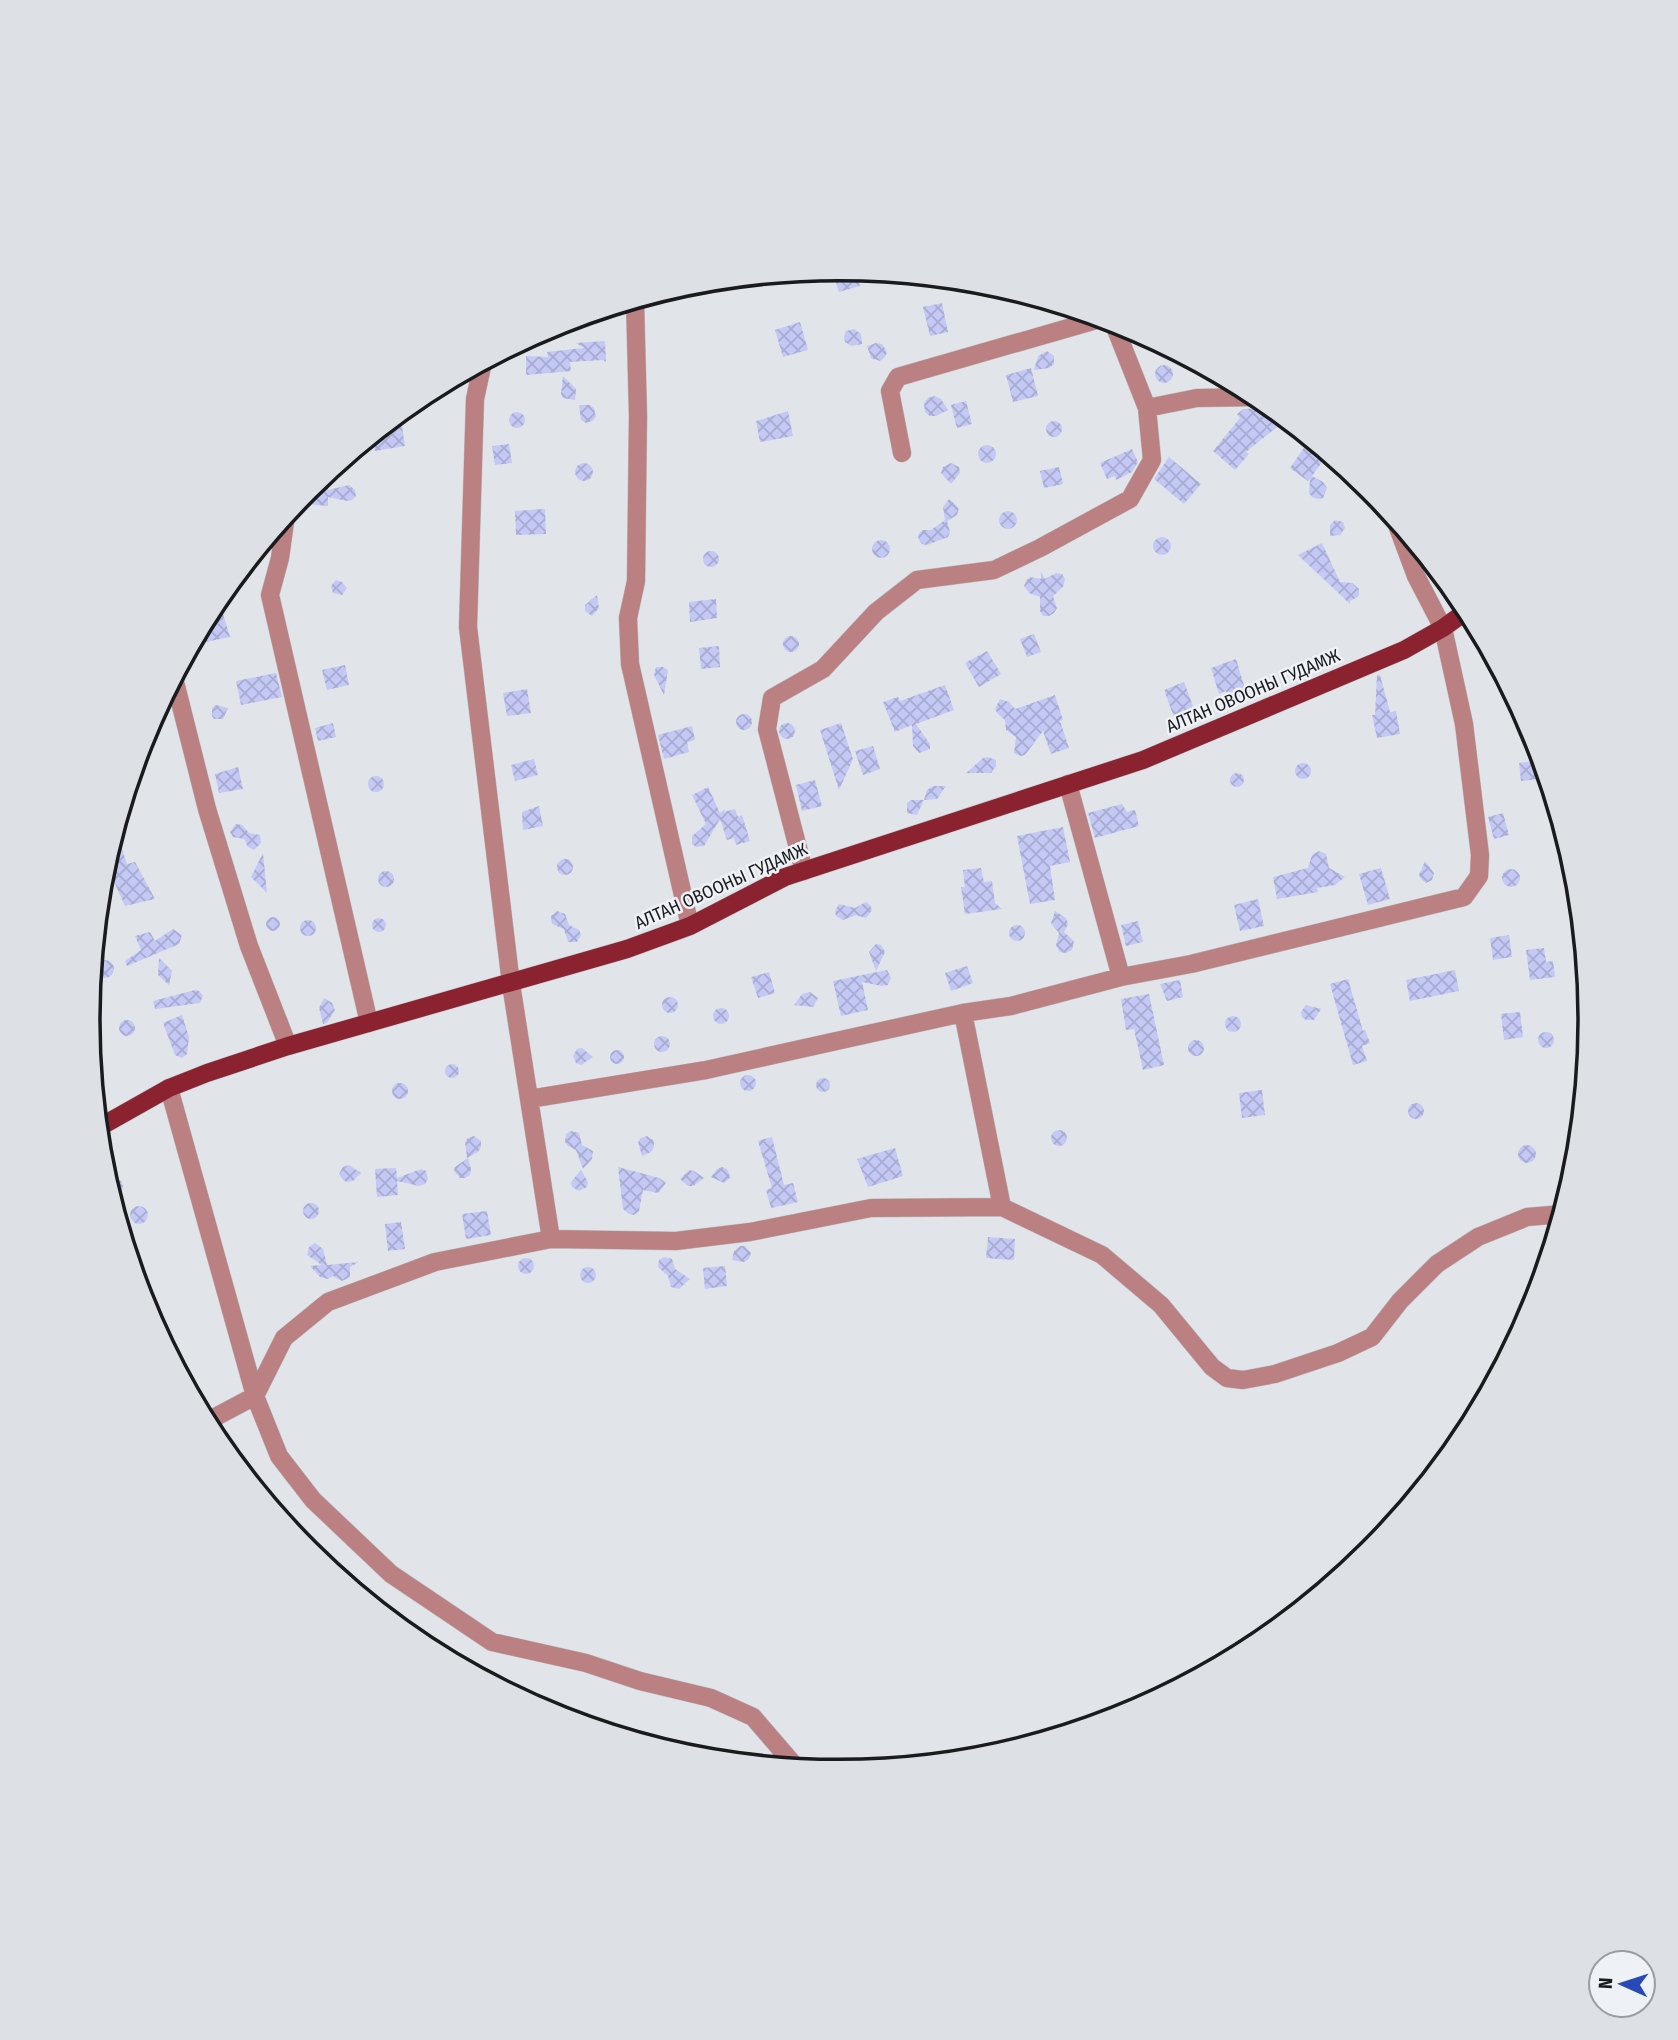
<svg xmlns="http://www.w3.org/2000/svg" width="1678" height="2040" viewBox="0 0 1678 2040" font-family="'Fira Sans Condensed',sans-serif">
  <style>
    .building { fill: url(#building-cross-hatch) }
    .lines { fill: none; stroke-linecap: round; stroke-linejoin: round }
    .minor-casing { stroke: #bdc1c5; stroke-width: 19 }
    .major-casing { stroke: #bdc1c5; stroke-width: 19 }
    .minor { stroke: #bb8081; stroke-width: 18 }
    .major { stroke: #8b2230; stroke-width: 18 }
    .labels { text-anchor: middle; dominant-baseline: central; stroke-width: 5; stroke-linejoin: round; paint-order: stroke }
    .street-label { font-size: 18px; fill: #1a1b1d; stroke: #eef2f7 }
    .rim { fill: none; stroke: #1a1b1d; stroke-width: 3.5 }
  </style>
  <defs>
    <pattern id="building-cross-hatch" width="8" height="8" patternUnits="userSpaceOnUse" patternTransform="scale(1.75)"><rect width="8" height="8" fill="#c4c8f4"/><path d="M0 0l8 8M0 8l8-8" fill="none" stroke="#a8abd1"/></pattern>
  </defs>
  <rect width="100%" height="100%" fill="#e1e5ea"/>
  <path class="building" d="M832,269L855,270L860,286L839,292Z
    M942,303L948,332L930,336L923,307Z
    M800,322L808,350L783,357L775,330Z
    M854,329L861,334L862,344L852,346L845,342L844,336L846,331Z
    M605,341L606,362L603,360L570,362L571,371L526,375V356L548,357L547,352L584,348L576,343Z
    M876,343L882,344L887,352L885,357L880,361L871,358L867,346Z
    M1047,351L1054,356V364L1049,368L1034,370L1038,356Z
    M1155 374a9 9 0 1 1 18 0a9 9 0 1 1-18 0Z
    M1031,368L1038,396L1013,402L1006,375Z
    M563,376L576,389L575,400L563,398L561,394Z
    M935,396L941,399L948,410L936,416H930L925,412L924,403L928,398Z
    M966,401L972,424L957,428L951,405Z
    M579,405H590L594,408L596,417L592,421L586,423L581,420Z
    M1261,408L1277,427L1246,452L1249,454L1235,470L1213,451L1240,418L1237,414L1244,409Z
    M788,411L793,436L760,442L756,421Z
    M509 420a8 8 0 1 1 16 0a8 8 0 1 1-16 0Z
    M400,413L405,446L375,451L372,436Z
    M1046 429a8 8 0 1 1 16 0a8 8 0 1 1-16 0Z
    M1308,442L1327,455L1312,476L1323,482L1327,488L1323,498L1318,499L1312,497L1309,493L1310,479L1308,481L1290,468Z
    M509,444L512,463L495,465L492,446Z
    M978 454a9 9 0 1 1 18 0a9 9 0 1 1-18 0Z
    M1132,449L1138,462L1132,472L1116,480L1115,476L1107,479L1100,463Z
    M1169,457L1201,484L1184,504L1154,479Z
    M951,463L959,467L960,473L951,484L941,473L943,467Z
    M575 472a9 9 0 1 1 18 0a9 9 0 1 1-18 0Z
    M1059,467L1063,484L1044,488L1040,471Z
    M317,480L328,481V490L349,485L355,490L356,496L352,500L347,501L328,497V506L307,504L306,490Z
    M949,499L959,508L957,515L947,521L950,532L948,537L927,545L922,544L918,538L919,533L923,530H931L945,520L943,507Z
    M545,509L546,534L516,535L515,511Z
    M999 520a9 9 0 1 1 18 0a9 9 0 1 1-18 0Z
    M1335,520L1343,522L1345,528L1340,535L1330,536V525Z
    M1153 546a9 9 0 1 1 18 0a9 9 0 1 1-18 0Z
    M872 549a9 9 0 1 1 18 0a9 9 0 1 1-18 0Z
    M1322,543L1340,582L1352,583L1359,589V596L1350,601V604L1298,555Z
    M703 559a8 8 0 1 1 16 0a8 8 0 1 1-16 0Z
    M1041,572L1045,579L1056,573L1062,574L1065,579L1063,587L1053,596L1057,608L1054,613L1049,616H1043L1040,611V597L1029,593L1024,586L1026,581L1030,577L1041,579Z
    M336,580L342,582L347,588L342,595L333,593L331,586Z
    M597,595L599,608L592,616L585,611V605Z
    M716,599L717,618L690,622L689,602Z
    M221,607L230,637L191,645L211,609Z
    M1034,634L1041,652L1027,657L1020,639Z
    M783 644a8 8 0 1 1 16 0a8 8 0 1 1-16 0Z
    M719,646L720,667L701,669L699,648Z
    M987,651L1001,674L979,687L965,663Z
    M1236,659L1247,695L1230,701L1226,691L1219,694L1211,668Z
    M345,665L349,685L327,690L322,670Z
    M656,667H663L668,670L664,695L654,675Z
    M276,673L282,697L241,705L236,681Z
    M1377,675H1380L1390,712L1396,711L1400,734L1377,738L1372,715H1375Z
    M1184,682L1194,709L1174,717L1164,690Z
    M945,685L954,710L916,724L930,744V749L919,753L913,746L912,725L895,732L883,702L898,697L900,701Z
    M527,689L531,713L507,716L503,693Z
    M1055,695L1063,720L1060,721L1069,748L1051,754L1043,731L1025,755L1020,756L1014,753L1016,737L1006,730L1005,720L998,714L995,709L1000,699L1009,702L1015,709Z
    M216,705L228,708L223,719H214L212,716V708Z
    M736 722a8 8 0 1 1 16 0a8 8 0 1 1-16 0Z
    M333,723L336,737L318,741L315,728Z
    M841,723L853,759L839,790L820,730Z
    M779 731a8 8 0 1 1 16 0a8 8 0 1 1-16 0Z
    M692,726L695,740L687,742L689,752L664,759L658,735Z
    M873,746L880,769L863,775L855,751Z
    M988,757L996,760V766L991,773H966L983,758Z
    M534,759L538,775L515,781L511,765Z
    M1542,760L1546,778L1521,781L1519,763Z
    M1295 771a8 8 0 1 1 16 0a8 8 0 1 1-16 0Z
    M238,767L243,789L219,793L215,774Z
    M1230 780a7 7 0 1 1 14 0a7 7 0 1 1-14 0Z
    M368 784a8 8 0 1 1 16 0a8 8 0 1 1-16 0Z
    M815,780L822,806L802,811L796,785Z
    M933,786H946L937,799L924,800L917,815L907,813V803L911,800H924L927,790Z
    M708,787L720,813L725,809L724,812L735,809L738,817L742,815L750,841L736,845L734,838L727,840L720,819L704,846L696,847L692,844V836L706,824L692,795Z
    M1122,804L1127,812L1135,810L1139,826L1095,838L1088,813Z
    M539,806L543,826L523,830L522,812Z
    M1503,813L1509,835L1494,839L1488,817Z
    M236,824L242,825L249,833L260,835L261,843L254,850L248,847L244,839L233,837L230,832Z
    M1063,827L1070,862L1050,866L1055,900L1030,904L1017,836Z
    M115,829L127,864L135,862L155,899L125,906L105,862Z
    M1319,851L1326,854L1329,868L1345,877L1335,885L1317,888L1318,892L1277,899L1273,877L1308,868L1312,855Z
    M263,853L267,893L251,877Z
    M557 867a8 8 0 1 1 16 0a8 8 0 1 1-16 0Z
    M1425,861L1434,873L1432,880L1426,883L1421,879L1419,875Z
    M981,868L984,882L992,881L995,903L1002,909L965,914L961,887H965L963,870Z
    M1381,868L1390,899L1368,905L1359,874Z
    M1502 878a9 9 0 1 1 18 0a9 9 0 1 1-18 0Z
    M378 879a8 8 0 1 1 16 0a8 8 0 1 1-16 0Z
    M1258,899L1264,926L1240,931L1234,905Z
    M866,902L870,905L872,910L866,918L856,915L843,920L836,916L835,911L839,904L855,908Z
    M557,911L565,914L569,925L579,930L581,935L577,942H568L564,929L552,924L551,916Z
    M1055,911L1066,918L1068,924L1064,932L1074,941L1072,950L1066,953L1060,952L1056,945L1059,933L1051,923Z
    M266 924a7 7 0 1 1 14 0a7 7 0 1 1-14 0Z
    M372 925a7 7 0 1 1 14 0a7 7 0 1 1-14 0Z
    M300 928a8 8 0 1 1 16 0a8 8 0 1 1-16 0Z
    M1138,921L1143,942L1126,946L1121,925Z
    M1009 933a8 8 0 1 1 16 0a8 8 0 1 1-16 0Z
    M173,929L182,935L179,944L127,966L125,961L141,950L135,936L150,932L155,941Z
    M1509,935L1512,957L1493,960L1490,938Z
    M876,944L881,945L885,952L876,971L869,952Z
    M1544,948L1546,962L1553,961L1555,977L1530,980L1526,950Z
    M159,958L172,971L169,985L158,975Z
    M96 969a9 9 0 1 1 18 0a9 9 0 1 1-18 0Z
    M967,966L973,983L951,991L945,973Z
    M887,970L891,978L888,985L882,986L862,982L868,1010L841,1016L833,981Z
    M1455,970L1459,991L1410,1001L1406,980Z
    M769,972L775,993L758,998L751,977Z
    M1348,979L1363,1031L1365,1030L1370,1043L1362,1046L1367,1061L1353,1065L1330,984Z
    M1180,980L1183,997L1167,1001L1160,984Z
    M195,990L199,991L203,996L200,1003L155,1009L153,1001Z
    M810,992L818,998L813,1007L794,1005L802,994Z
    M1149,994L1164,1065L1143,1070L1134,1029L1126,1030L1121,999Z
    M662 1005a8 8 0 1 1 16 0a8 8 0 1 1-16 0Z
    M324,998L332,1003L335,1010L327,1023L323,1024L319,1008Z
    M1306,1005L1321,1009L1314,1020H1306L1302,1017L1301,1012Z
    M713 1016a8 8 0 1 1 16 0a8 8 0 1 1-16 0Z
    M1520,1012L1523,1037L1504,1040L1501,1014Z
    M182,1015L189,1037L187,1054L182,1058L175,1055L163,1023Z
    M1225 1024a8 8 0 1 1 16 0a8 8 0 1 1-16 0Z
    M119 1028a8 8 0 1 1 16 0a8 8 0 1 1-16 0Z
    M1538 1040a8 8 0 1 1 16 0a8 8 0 1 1-16 0Z
    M654 1044a8 8 0 1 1 16 0a8 8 0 1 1-16 0Z
    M1188 1048a8 8 0 1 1 16 0a8 8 0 1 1-16 0Z
    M582,1048L593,1057L581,1065L576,1063L573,1056L577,1049Z
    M610 1057a7 7 0 1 1 14 0a7 7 0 1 1-14 0Z
    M445 1071a7 7 0 1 1 14 0a7 7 0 1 1-14 0Z
    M740 1083a8 8 0 1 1 16 0a8 8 0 1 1-16 0Z
    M816 1085a7 7 0 1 1 14 0a7 7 0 1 1-14 0Z
    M392 1091a8 8 0 1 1 16 0a8 8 0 1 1-16 0Z
    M1262,1090L1265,1115L1242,1118L1239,1093Z
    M1408 1111a8 8 0 1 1 16 0a8 8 0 1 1-16 0Z
    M1051 1138a8 8 0 1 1 16 0a8 8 0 1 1-16 0Z
    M571,1131L579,1133L582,1145L593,1151L592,1159L583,1169L576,1150L568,1146L565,1142L566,1134Z
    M474,1136L481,1141V1147L478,1152L467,1158L465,1142L468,1138Z
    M647,1136L654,1141V1147L651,1152L642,1156L638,1142L641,1138Z
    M772,1137L784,1185L793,1183L798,1202L771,1208L766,1190L772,1188L758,1141Z
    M1518 1154a9 9 0 1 1 18 0a9 9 0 1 1-18 0Z
    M895,1148L903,1176L868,1187L857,1159Z
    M468,1158L471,1169L470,1175L465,1178H460L454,1171L455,1167Z
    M349,1165L361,1173L353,1181L347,1182L343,1180L339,1174L343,1167Z
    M618,1167L659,1178L666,1183L658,1193L643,1190L639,1211L634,1215L629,1214L623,1209Z
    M722,1167L727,1169L729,1173L730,1178L724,1183L711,1177L717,1169Z
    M396,1168L397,1178L421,1169L426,1171L428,1179L425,1184L419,1186L397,1181L398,1195L377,1197L375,1169Z
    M581,1170L588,1182L587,1187L579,1191L572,1187L571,1182Z
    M689,1170L694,1171L704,1178L693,1186H688L680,1179Z
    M105,1177L116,1178L121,1181L123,1186L121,1194L111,1196Z
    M303 1211a8 8 0 1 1 16 0a8 8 0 1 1-16 0Z
    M130 1215a9 9 0 1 1 18 0a9 9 0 1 1-18 0Z
    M487,1211L491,1235L466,1239L462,1214Z
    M401,1222L405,1249L388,1251L385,1224Z
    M988,1237L1015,1239L1014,1260L986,1258Z
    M315,1243L323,1249L327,1265L359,1262L350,1267V1277L342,1281L333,1276L328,1279L320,1277L310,1266L322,1265L307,1255L309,1247Z
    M740,1246H745L751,1253L749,1259L744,1262L732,1260L734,1251Z
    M664,1257L672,1259L675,1269L690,1279L679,1289L671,1287L668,1276L658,1267L659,1260Z
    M518 1266a8 8 0 1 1 16 0a8 8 0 1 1-16 0Z
    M725,1266L727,1286L705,1289L703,1268Z
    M580 1275a8 8 0 1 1 16 0a8 8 0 1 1-16 0Z"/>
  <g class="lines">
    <g class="minor-casing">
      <path id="minor" d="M635,300L638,416L636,581L628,618L630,664L690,926
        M483,362L475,399L468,627L511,984L551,1239
        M1147,408L1197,398L1259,397
        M902,453L890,391L898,377L1103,318
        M286,515L280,558L270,595L369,1023
        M174,678L207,809L249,946L288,1046
        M1068,784L1121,977
        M804,871L767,729L772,698L823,669L876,612L917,580L994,570L1040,548L1130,499L1152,460L1147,408L1113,322
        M963,1013L1002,1207
        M169,1088L255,1396L279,1456L313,1500L391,1574L492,1642L586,1663L640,1681L711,1698L753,1717L796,1767
        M529,1099L706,1070L963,1013L1011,1006L1121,977L1191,964L1464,897L1479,876L1480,855L1464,724L1443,628L1416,576L1394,517
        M206,1422L255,1396L284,1338L328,1302L435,1262L551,1239L676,1241L750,1232L871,1208L1002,1207L1102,1255L1161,1305L1212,1367L1227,1378L1243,1380L1275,1374L1338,1353L1372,1337L1400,1301L1437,1264L1478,1237L1527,1217L1562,1214"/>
    </g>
    <g class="major-casing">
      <path id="major" d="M98,1128L169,1088L207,1073L288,1046L627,949L690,926L785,877L1143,760L1404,650L1443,628L1468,610"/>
    </g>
    <use href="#minor" class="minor"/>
    <use href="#major" class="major"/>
  </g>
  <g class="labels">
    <g class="street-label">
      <text transform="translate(1253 691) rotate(-23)">АЛТАН ОВООНЫ ГУДАМЖ</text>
      <text transform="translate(721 886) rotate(-24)">АЛТАН ОВООНЫ ГУДАМЖ</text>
    </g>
  </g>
  <path d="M0 0H1678V2040H0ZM100 1020a739 739 0 1 1 1478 0a739 739 0 1 1-1478 0Z" fill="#dde1e6" fill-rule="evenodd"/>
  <path class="rim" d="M100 1020a739 739 0 1 1 1478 0a739 739 0 1 1-1478 0Z"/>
  <g transform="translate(1622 1984) rotate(273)"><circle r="33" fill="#eef2f7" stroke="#999ca0" stroke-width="2"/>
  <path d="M0-5L12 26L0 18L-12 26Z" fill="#284ab9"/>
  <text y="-10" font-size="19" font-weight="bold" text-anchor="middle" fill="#1a1b1d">N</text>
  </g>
</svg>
